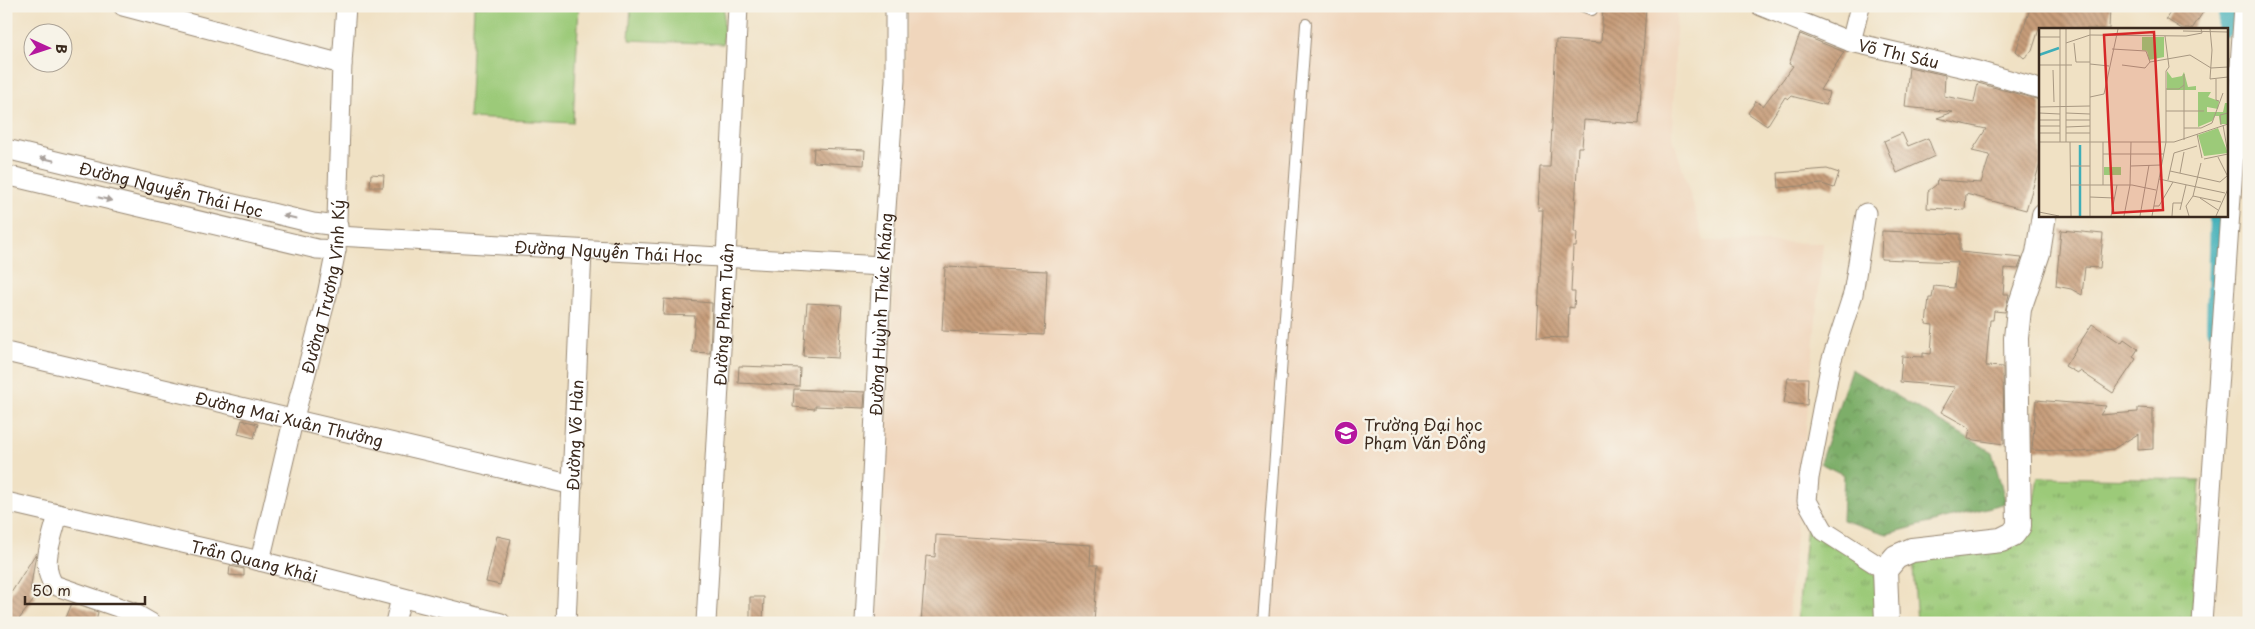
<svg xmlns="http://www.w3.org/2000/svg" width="2255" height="629" viewBox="0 0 2255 629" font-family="'Playpen Sans',sans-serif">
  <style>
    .built { fill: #f0d6bc }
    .grass { fill: url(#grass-tufts); stroke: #6c7a4c }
    .forest { fill: url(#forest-crowns); stroke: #5c6c44 }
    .pitch { fill: #9cca79; stroke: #6c7a4c }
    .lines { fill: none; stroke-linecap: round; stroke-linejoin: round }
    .canal { stroke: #3eaeb8; stroke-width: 16 }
    .building { fill: url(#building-back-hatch) }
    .service-casing { stroke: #968671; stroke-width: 12 }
    .minor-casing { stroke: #968671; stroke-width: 21 }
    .tertiary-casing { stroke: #968671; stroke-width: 26 }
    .service { stroke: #fff; stroke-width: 10 }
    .minor { stroke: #fff; stroke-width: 19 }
    .tertiary { stroke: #fff; stroke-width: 24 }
    .oneway { fill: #a79f9a }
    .labels { text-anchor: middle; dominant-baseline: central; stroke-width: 5; stroke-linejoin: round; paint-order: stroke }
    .street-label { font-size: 16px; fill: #3b2a1e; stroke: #f7f3e8 }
    .poi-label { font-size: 16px; fill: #3b2a1e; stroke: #f7f3e8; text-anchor: start }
    .inset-river { fill: none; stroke: #3eaeb8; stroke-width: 2.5 }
    .inset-road { fill: none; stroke: #a89882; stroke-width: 1 }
    .view { fill: #d62828; fill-opacity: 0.15; stroke: #d62828; stroke-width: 2.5 }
    .inset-edge { fill: none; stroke: #3b2a1e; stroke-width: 2.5 }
  </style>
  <defs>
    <pattern id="grass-tufts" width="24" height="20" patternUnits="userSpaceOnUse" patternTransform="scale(1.25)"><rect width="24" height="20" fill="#9cca79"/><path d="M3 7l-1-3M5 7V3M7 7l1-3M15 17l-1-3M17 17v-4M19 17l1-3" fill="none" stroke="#80a463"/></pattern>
    <pattern id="forest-crowns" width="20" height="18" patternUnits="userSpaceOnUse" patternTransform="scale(1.25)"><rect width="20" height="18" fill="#7dae69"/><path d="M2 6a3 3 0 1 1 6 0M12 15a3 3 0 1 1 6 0" fill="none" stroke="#688e56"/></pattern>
    <pattern id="building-back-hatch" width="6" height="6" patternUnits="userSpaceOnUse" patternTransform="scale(1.25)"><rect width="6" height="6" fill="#c79d7a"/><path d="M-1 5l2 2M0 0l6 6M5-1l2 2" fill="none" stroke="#a38063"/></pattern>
  </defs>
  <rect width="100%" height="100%" fill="#f7f3e8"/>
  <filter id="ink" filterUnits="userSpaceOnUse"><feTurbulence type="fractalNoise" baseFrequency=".02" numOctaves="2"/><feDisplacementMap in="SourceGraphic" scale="10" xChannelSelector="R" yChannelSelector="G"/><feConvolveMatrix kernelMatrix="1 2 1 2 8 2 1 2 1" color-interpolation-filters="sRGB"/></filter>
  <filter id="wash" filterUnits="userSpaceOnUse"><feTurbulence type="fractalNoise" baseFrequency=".0096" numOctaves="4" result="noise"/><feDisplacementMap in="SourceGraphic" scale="20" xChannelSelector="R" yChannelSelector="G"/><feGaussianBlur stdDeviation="1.12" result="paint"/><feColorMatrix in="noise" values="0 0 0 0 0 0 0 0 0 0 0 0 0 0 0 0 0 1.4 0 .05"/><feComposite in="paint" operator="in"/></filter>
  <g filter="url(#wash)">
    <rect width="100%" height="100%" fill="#f0e1c4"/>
    <path class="built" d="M908,6H1677L1672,134L1704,241L1823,243L1788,623H877Z"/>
    <path class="grass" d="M2038,477L2200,480L2192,623H1917L1912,553L2028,534Z
      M1808,516L1876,577L1882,623H1797Z"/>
    <path class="forest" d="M1851,369L1992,452L2006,503L1887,534L1842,520L1844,475L1820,463Z"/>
    <path class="pitch" d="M474,6H579L573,123L469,118Z
      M631,6H724L723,44L629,40Z"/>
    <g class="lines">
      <path class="canal" d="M2225,29L2227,6
        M2214,328L2217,215"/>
    </g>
    <g id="blocks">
      <path class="building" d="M1603,6H1646L1639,124L1584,120L1582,147H1578L1574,232H1577L1576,247H1573L1571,292H1575L1574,308L1569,307L1568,338L1537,337L1543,210H1538L1540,167H1550L1556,40L1601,43Z
        M2031,6H2110L2109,29H2039L2032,51L2024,58L2016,51Z
        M2174,6H2207L2192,29H2182L2166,19Z
        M1800,34L1844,52L1820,90L1829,92L1826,105L1791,96L1788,99L1785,97L1767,126L1748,113L1756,101L1763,106L1793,66L1789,64Z
        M1909,67L1945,75L1944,96L1974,102L1978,83L2040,100V164L2026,210L1966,194L1965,210L1927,208L1928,191L1936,185L1937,180L1981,183L1990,155L1972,151L1986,129L1937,118L1953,112L1905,107Z
        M1902,133L1908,146L1928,138L1935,156L1897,173L1884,141Z
        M814,148L865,150L864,165L813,162Z
        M1827,169L1839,173L1834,188L1822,184L1779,188L1778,173Z
        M371,174L384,175L383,187H370Z
        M2061,230L2103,234L2100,268L2085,267L2082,295L2071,289L2056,286Z
        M1882,231L1960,234V252L2022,258L2018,269L2005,268L2003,294H2009L2005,312L1994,311L1993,320H1990L1986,366L2003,367L2004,444L1968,439L1970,428L1941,412L1955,387L1900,382L1902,356L1923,357V353L1931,354L1933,325L1926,324L1929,298H1932L1934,286L1954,288L1957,262L1881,259Z
        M945,267L1047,271L1044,335L942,331Z
        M664,299L712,303L710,353L692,352L695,316L663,315Z
        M807,303L842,305L838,358L803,356Z
        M2092,324L2121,343L2124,339L2138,349L2133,357L2136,359L2113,393L2080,371L2077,373L2065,366Z
        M739,366L800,368L799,386L738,383Z
        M1788,378H1808L1807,405L1784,403Z
        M794,389L865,392L864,408L815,406V409L793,407Z
        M2036,400L2106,406L2100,415L2138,412V408L2153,409V449L2138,450V434L2113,449L2082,452L2032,450Z
        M242,420L258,424L254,438L238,434Z
        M936,535L1091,545L1090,565H1098L1094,623H921L926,556L935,557Z
        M497,536L511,539L500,585L486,582Z
        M36,553L30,592L36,597L16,623H6V601Z
        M230,566L244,569V576L229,575Z
        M750,597H764L763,623H750Z
        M72,603L98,612L96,623H64Z"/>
    </g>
  </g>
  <g filter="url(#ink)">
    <use href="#blocks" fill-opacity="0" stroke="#968671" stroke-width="1"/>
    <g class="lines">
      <g class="service-casing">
        <path id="service" d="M1582,6L1592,10
          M1263,623L1306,24"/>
      </g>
      <g class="minor-casing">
        <g id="minor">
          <path d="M123,6L342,64"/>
          <path id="s1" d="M1761,6L1851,42L1978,71L2040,89"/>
          <path d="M1851,42L1860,6"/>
          <path id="s2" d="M6,149L313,223L338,226"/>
          <path d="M6,175L317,249L336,250"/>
          <path d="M1866,213L1853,294L1831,362L1809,478L1807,501L1824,531L1885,570"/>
          <path id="s3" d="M337,236L882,266"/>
          <path id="s4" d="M6,352L573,485"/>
          <path id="s5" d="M6,502L260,561L501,623"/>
          <path d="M58,514C53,537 39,565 54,585L132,612L151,623"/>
          <path id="s6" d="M260,561L293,421L327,295L336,250L342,64L346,6"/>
          <path d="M395,623L401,598"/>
          <path id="s7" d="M566,623L582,250"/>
          <path id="s8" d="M706,623L726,258L738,6"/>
          <path id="s9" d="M865,623L882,266L895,80V6"/>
          <path d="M2202,623L2244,6"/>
        </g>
      </g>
      <g class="tertiary-casing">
        <path id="tertiary" d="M2226,133L2249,144
          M1887,623L1885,570L1896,557L1912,550L2001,540L2013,534L2019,526L2016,338L2019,309L2038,253L2044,215"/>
      </g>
      <use href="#service" class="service"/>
      <use href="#minor" class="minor"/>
      <use href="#tertiary" class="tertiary"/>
    </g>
    <defs><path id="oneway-solid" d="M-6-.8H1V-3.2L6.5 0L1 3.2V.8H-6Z" transform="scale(1.25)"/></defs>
    <g class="oneway">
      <use href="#oneway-solid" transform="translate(47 159) rotate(-166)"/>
      <use href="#oneway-solid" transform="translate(105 199) rotate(14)"/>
      <use href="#oneway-solid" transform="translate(290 217) rotate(-167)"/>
    </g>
  </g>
  <defs>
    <g id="university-disc" transform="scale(1.25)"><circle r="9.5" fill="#b5179e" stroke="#f7f3e8"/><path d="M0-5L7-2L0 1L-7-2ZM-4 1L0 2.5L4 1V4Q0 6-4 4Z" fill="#fff"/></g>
  </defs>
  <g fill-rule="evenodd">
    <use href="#university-disc" x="1346" y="433"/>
  </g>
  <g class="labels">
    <g class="street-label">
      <text stroke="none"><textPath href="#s1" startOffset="146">Võ Thị Sáu</textPath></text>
      <text stroke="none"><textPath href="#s2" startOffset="170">Đường Nguyễn Thái Học</textPath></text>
      <text stroke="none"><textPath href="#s3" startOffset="272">Đường Nguyễn Thái Học</textPath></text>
      <text stroke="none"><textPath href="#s6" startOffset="282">Đường Trương Vĩnh Ký</textPath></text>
      <text stroke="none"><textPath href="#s9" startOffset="309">Đường Huỳnh Thúc Kháng</textPath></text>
      <text stroke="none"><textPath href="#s8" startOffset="309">Đường Phạm Tuân</textPath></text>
      <text stroke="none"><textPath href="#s4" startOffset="291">Đường Mai Xuân Thưởng</textPath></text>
      <text stroke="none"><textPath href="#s7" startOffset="188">Đường Võ Hàn</textPath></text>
      <text stroke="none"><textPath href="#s5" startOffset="255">Trần Quang Khải</textPath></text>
    </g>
    <g class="poi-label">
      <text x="1364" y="424">Trường Đại học<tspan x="1364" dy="18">Phạm Văn Đồng</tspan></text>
    </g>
  </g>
  <g transform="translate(2039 28)">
    <rect width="189" height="189" fill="#f0e1c4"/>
    <path d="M103,9H125V29L110,32L108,23L103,22ZM128,43L133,50L143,48L145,44L149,59L157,58V62H128ZM159,64H172L169,69L180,73L179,81L168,79V84H184L186,75H189V96H181L180,88H176L173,93L159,99ZM179,100L189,125L165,128L159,107Z" fill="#9cca79"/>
    <path d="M65,139H82V147H65Z" fill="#9cca79"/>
    <path class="inset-river" d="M0,27L20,20M41,188V117"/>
    <path class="inset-road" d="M21,1V114M51,1V188M171,1L173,22L171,51L189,49M144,3L189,4M0,9H21M27,15L51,7L147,8L163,5L162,1M35,15L37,34H51M73,21L107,23L111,34L151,27L172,40L189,39M51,36L70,38M0,37H33M83,37L106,40L111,34M14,42L15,74M145,46V112M177,51V72L180,73M127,61H140L145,57M51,69L65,66L79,1M0,79L51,78M127,83H165M0,85L21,86M27,85L51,86M0,92H21M27,92H51M182,97L181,87L189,85M184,97L189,126M0,98H21M27,99L51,98M145,100H162L173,95L184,65M0,105H21M27,105H51M158,106L163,130M0,114H135L189,96M27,114V1M31,114L32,188M64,126H125M179,129L189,149M165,131L189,126M31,138H51M92,138L122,137M131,143L181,154L188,148M141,145L145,124M120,151L186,165M129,152L135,125L158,118M31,157H93L117,162M64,157V114M91,157L92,114M154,168L182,174M51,169L75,170M161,170L179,182M115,178H120L134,154M141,182L147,157M0,184L20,188M72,188L78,157M85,188L91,157M101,188L110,137M113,188L127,114V43L130,39L126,8M133,188L134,175H143M150,188L147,178L154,168L162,135M177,188L189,161"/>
    <path class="view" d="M115,4L124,182L74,185L65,7Z"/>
    <rect width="189" height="189" class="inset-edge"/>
  </g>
  <rect width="2255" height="629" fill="none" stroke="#f7f3e8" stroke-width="25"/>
  <g transform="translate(48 48) rotate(93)"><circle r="24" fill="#f7f3e8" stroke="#aca397"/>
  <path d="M0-4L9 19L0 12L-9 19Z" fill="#b5179e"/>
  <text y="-8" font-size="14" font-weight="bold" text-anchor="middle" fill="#3b2a1e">B</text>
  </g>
  <path d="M25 596v8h120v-8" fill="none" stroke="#3b2a1e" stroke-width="2.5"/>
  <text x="32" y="596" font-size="15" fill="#3b2a1e" stroke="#f7f3e8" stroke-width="4" paint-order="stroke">50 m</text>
</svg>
